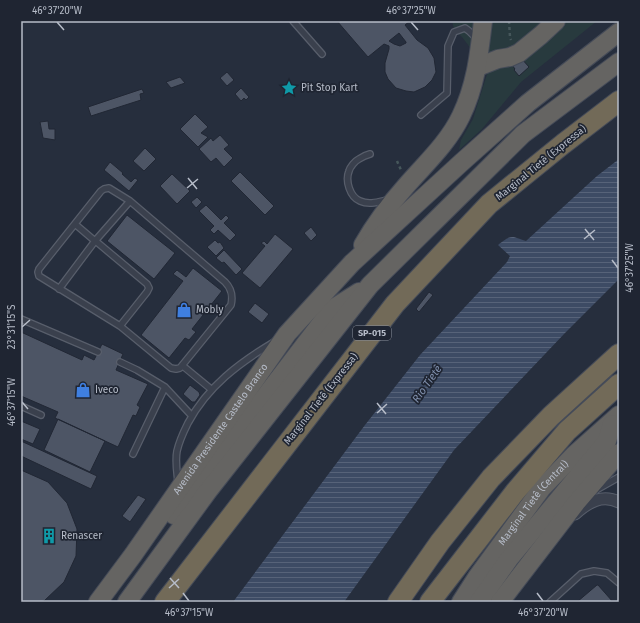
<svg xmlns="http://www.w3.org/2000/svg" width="640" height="623" viewBox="0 0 640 623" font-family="'Fira Sans',sans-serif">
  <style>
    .park { fill: #283a3e }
    .water { fill: url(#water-rules) }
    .building { fill: #4d5565; stroke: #212734; fill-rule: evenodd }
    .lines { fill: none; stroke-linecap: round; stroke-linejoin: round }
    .service-casing { stroke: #585e6b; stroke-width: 8 }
    .minor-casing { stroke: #585e6b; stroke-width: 13 }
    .trunk-casing { stroke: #454b58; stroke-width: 20 }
    .motorway-casing { stroke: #454b58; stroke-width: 22 }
    .path { stroke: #46575b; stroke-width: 2.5; stroke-dasharray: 3 3; stroke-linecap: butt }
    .service { stroke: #3a404d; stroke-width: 5.5 }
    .minor { stroke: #3a404d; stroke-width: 11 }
    .trunk { stroke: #656462; stroke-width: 18 }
    .motorway { stroke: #726a58; stroke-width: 20 }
    .ticks { fill: none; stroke: #b6bcc8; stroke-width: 1.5 }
    .labels { text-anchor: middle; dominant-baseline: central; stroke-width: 3.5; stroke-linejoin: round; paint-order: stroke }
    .shield { fill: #1f2532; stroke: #898f9b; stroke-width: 1 }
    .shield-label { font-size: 9px; font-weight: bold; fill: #b6bcc8 }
    .poi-label { font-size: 10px; fill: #b6bcc8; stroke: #1f2532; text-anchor: start }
    .street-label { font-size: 10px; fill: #b6bcc8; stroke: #1f2532 }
    .water-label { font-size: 11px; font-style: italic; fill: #8090ad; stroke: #1f2532 }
    .neatline { fill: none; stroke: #b6bcc8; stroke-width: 1.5 }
    .ticks-label { font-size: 10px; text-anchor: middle; fill: #b6bcc8 }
  </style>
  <defs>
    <pattern id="water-rules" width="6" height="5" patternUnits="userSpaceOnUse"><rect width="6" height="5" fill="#3d4b64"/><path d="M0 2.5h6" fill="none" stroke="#576379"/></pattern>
  </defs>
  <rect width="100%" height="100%" fill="#262e3d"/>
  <path class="park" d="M452,21H597L521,82L482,129L459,150L461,140L473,119L488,71L462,37L454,29Z"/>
  <path class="water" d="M619,159V279L564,334L454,450L344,602H233L365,425L420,355L507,262L510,256L498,245C512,234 511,236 526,241L597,176Z"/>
  <path class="building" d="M337,21H410L405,25L417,40L428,48L434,58L436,72L432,80L425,87L414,92L406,91L396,88L388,79L385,72V63L389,49V46L384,44L368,57ZM399,33L406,42V43L400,46L394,44L389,41Z
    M521,58L529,67L519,76L514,70L515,69L512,65Z
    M227,72L234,80L227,86L220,78Z
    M180,77L185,83L171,88L166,82Z
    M241,88L249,97L246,100L244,98L241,101L235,94Z
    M142,89L144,93L140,94L141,100L91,116L88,107Z
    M195,114L208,127L201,133L208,137L198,147L180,129Z
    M48,121L49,129H55V140L43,138L40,122Z
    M220,135L229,145L224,149L233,158L224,167L216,158L211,162L199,149L211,138L213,141Z
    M145,148L156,159L144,171L133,161Z
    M110,162L123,173L122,174L131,182L135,178L138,180L129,191L104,170Z
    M240,172L274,206L265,215L231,181Z
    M172,174L190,191L177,204L160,186Z
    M197,197L202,202L196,208L191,202Z
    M206,205L221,220L226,215L229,218L224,223L236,235L230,241L218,230L214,234L210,230L214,226L199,211Z
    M127,215L175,253L154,279L107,241Z
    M311,227L317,235L311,241L304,233Z
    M275,234L293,249L260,288L242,273L265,246L261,243L264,241L267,244Z
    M215,240L218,243L220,242L224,248L216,256L207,247Z
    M224,250L242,269L236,275L224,262L222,263L216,258Z
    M193,268L222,291L192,329L196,332L189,340L185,338L169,358L141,335L183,281L173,274L177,270L186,277Z
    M429,292L433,295L419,312L416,309Z
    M255,303L269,314L262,323L248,312Z
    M21,332L82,360L84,355L94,360L102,344L123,354L116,370L148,384L137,405L140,407L136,416L133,415L118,447L55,418L58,412L21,396Z
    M190,385L199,392L200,395L195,402H192L183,394Z
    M58,419L105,441L90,472L44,450Z
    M21,421L40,429L33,444L21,439Z
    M21,441L97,476L91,489L21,456Z
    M21,470L48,482L67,503L77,529L76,556L64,582L44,601L40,602H21Z
    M138,495L146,499L130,522L122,516Z
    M597,585H598L613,602H577Z"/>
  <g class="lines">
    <g class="service-casing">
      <path id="service" d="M293,21L322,54
        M421,115L447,93L448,46L454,32L465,28L469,31L477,39
        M370,154C366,155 362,157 359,159C355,161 350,167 349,171C345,181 350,197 360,201C369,205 378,202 387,200
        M109,188L130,201L225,282C232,289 233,296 231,305L180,368L176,369L171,368L120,326L39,276L38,272L39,269L101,191L104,189Z
        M75,224L95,241L130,201
        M59,289L95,241L98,243L147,284L149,288L147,292L120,326
        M21,319L98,352
        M120,362L137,370L165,387L192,416
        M183,366L211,389
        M21,406L41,415
        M133,454L165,387
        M178,482C177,472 175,461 177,451C179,442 184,431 188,423C208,386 239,363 274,342
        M596,490L619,477
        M550,602L581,574L594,571L607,573L619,583"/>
    </g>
    <g class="minor-casing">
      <path id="minor" d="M575,514C588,502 602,494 619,502"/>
    </g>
    <g class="trunk-casing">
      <g id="trunk">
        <path d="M478,67L498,59L510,57L519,53L541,35L556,21"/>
        <path d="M363,245C375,224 390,204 406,186C426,163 448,143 461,116C476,85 479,55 483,21"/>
        <path d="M174,515L332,309L359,292"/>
        <path id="s1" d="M98,602L133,555L287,334L352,263L462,162L528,103L619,32"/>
        <path d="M127,602L208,491L370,285L523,134L619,62"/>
        <path id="s2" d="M461,602L477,577L542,488L574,455L619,415"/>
        <path d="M479,602L509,559L607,441L612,424"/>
        <path d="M500,602L576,503L619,453"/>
      </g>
    </g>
    <g class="motorway-casing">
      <path id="motorway" d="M165,602L395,304L489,204L563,144L619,101
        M398,602L440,542L491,478L551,416L619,354
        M430,602L515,492L567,431L619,384"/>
    </g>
    <path class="path" d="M509,21L510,37L511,40
      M397,161L401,170"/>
    <use href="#service" class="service"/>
    <use href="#minor" class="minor"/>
    <use href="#trunk" class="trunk"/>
    <use href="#motorway" class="motorway"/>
  </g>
  <path class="ticks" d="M57,22L64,30M411,22L418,30M188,178L197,189M187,188L198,179M585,229L594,240M584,239L595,230M612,260L618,268M22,327L30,320M22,402L28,409M377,403L386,414M377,413L387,404M170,578L179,588M169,588L179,579M183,593L189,601M537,593L543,601"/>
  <defs>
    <g id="sight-bare" transform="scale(1.2)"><path d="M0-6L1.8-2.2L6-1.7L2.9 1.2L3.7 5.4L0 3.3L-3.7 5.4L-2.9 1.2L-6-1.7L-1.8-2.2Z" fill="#0f9aa8" stroke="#1f2532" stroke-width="2.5" paint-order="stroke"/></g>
    <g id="shop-bare" transform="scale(1.2)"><path d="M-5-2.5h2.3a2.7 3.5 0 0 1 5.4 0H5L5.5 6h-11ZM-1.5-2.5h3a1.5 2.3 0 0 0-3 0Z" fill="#3f7fe0" stroke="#1f2532" stroke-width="2.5" paint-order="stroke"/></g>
    <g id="building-bare" transform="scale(1.2)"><path d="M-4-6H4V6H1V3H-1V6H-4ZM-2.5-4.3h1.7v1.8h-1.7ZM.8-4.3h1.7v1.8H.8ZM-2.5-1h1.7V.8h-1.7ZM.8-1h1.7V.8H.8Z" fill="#0f9aa8" stroke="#1f2532" stroke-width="2.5" paint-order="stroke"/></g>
  </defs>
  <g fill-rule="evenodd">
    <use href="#sight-bare" x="289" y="88"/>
    <use href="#shop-bare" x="184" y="310"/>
    <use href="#shop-bare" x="83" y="390"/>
    <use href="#building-bare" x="49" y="536"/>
  </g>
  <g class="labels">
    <rect class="shield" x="353" y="326" width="38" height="14" rx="3"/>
    <g class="shield-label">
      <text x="372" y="333">SP-015</text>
    </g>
    <g class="poi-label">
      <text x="301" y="88">Pit Stop Kart</text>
      <text x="196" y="310">Mobly</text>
      <text x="95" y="390">Iveco</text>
      <text x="61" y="536">Renascer</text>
    </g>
    <g class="street-label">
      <text transform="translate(541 163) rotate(-39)">Marginal Tietê (Expressa)</text>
      <text transform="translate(321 399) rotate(-52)">Marginal Tietê (Expressa)</text>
      <text stroke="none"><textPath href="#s1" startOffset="212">Avenida Presidente Castelo Branco</textPath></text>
      <text stroke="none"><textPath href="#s2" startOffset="123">Marginal Tietê (Central)</textPath></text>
    </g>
    <g class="water-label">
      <text transform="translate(427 384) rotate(-55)">Rio Tietê</text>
    </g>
  </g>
  <rect width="640" height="623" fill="none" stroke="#1f2532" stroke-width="44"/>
  <rect x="22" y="22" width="596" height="579" class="neatline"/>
  <g class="ticks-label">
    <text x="57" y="14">46°37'20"W</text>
    <text x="411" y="14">46°37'25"W</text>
    <text transform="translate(629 268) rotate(-90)" y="4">46°37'25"W</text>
    <text transform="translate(11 327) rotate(-90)" y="4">23°31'15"S</text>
    <text transform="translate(11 402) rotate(-90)" y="4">46°37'15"W</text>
    <text x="189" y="616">46°37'15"W</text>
    <text x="543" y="616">46°37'20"W</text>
  </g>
</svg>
